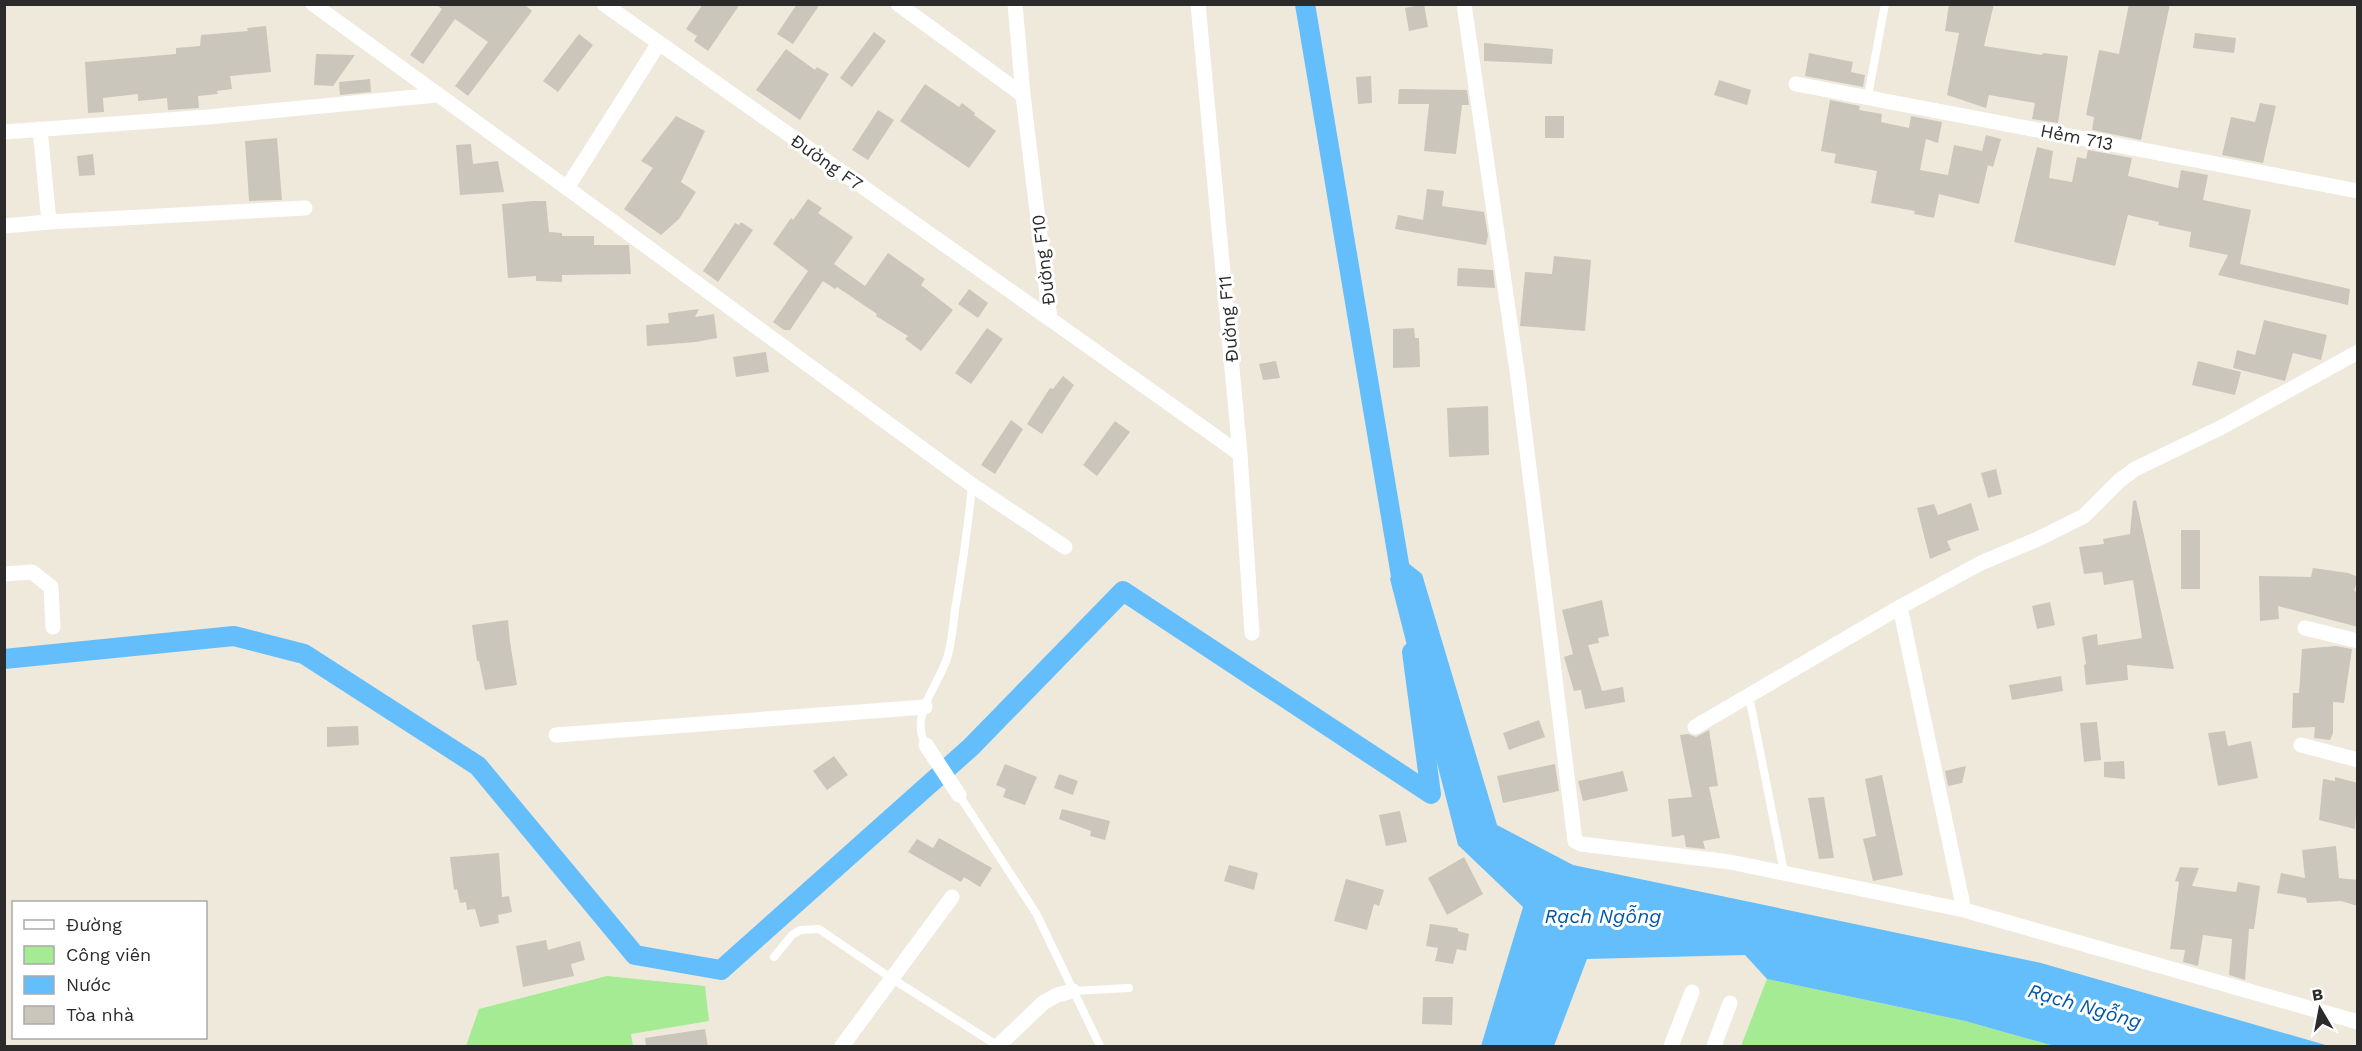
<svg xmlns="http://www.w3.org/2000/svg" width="2362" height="1051" viewBox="0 0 2362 1051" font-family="'Work Sans',sans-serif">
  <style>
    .green { fill: #a4eb93 }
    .water { fill: #64befc }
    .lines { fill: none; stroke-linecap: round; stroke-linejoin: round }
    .canal { stroke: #64befc; stroke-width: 20 }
    .building { fill: #cac6bc }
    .lane { stroke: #fff; stroke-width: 8 }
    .street { stroke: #fff; stroke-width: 15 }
    .labels { text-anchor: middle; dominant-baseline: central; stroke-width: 6; stroke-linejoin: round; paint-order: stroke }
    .street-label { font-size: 18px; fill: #2b2b2b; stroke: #fff }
    .water-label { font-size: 20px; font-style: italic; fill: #0058ab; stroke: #fff }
  </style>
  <rect width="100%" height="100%" fill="#efe9dc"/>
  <path class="green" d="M607,976L705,986L709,1021L631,1034L633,1046H466L479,1009Z
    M1767,979L1965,1021L2054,1046H1741Z"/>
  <path class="water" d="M1399,556L1422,574L1497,825L1573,865L2041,963L2329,1046H2054L1965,1021L1767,979L1745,955L1587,959L1554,1046H1481L1523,907L1458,845L1390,579Z"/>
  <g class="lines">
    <path class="canal" d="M1305,4L1402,582
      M4,659L234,636L304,654L478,766L635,955L721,970L971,747L1123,591L1431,794L1412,652"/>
  </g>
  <path class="building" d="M436,4H524L532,11L468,96L455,86L488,42L455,19L423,64L410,55L442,9Z
    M703,4H740L708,51L694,41L697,36L686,29Z
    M797,4H820L793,44L777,34Z
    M1424,4L1428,27L1409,31L1405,8Z
    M1949,4H1994L1984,46L2042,55L2043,53L2068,56L2058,123L2032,119L2035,103L1989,95L1986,108L1947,95L1959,33L1945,31Z
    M2129,4H2170L2141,140L2092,130L2094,117L2086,115L2099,50L2119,54Z
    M266,26L271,72L230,76L232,89L217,91L218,94L198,96L199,108L168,110L167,98L138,101V94L103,98L104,112L88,113L85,62L176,54V48L200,46L201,35L248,31L247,28Z
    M874,32L886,41L852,87L840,78Z
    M2195,33L2236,38L2234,53L2193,48Z
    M579,34L593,45L558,92L543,81Z
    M1484,43L1553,49L1552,64L1484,61Z
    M786,49L815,70L817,67L829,74L800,120L756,90Z
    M1809,53L1853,62L1851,72L1865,75L1863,87L1805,76Z
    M316,54L355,55L333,86L314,85Z
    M1371,76L1372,103L1358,104L1356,77Z
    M370,79L371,92L340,95L339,82Z
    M1719,80L1751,90L1747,105L1714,95Z
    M925,84L959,107L962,103L975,113L974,115L996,131L969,168L900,121Z
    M1399,89L1467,90L1469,105H1462L1456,154L1424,151L1429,104H1398Z
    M1830,100L1860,106L1859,110L1882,114L1881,122L1909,128L1911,116L1942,122L1938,143L1926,139L1920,170L1948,175L1954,145L1982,151L1986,135L2001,139L1993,167L1988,165L1979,204L1939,194L1934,218L1914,214L1915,211L1871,203L1877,171L1834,163L1836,154L1821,151Z
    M2260,103L2276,106L2263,163L2222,155L2231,117L2255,122Z
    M878,110L894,120L868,160L852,150Z
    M676,116L705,131L681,182L696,192L679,219L661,235L624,209L653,168L641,161Z
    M1545,116H1564V138H1545Z
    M277,138L282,200L249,201L245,141Z
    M471,144L473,164L498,161L504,192L460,195L456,145Z
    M2037,147L2053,151L2049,178L2072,182L2077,157L2086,159L2088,150L2132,158L2128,176L2178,188L2181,170L2208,175L2203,200L2251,210L2240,264L2350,289L2348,305L2218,275L2228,255L2189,247L2191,232L2158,225L2159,222L2128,215L2115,266L2014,242Z
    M93,154L95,175L79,176L77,156Z
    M1427,189L1444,191L1442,206L1484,212L1488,236L1486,245L1395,229L1398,215L1423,220Z
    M808,199L822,208L818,213L853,237L834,264L865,286L888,253L925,279L921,285L953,310L921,351L905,339L908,336L876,316L877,314L837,287L835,289L823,281L790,330H784L773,322L808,271L773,244L791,218L793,220Z
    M533,201H546L549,232L562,233V236H594V245H629L631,274L562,275V282L536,281V276L508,278L502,204Z
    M741,222L753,230L718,282L703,271L735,223L739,225Z
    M1554,256L1591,260L1585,331L1520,326L1525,272L1552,274Z
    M1458,268L1493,270L1495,288L1457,286Z
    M969,289L988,303L978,318L958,304Z
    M699,309L695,317L714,314L717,338L696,342L647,346L646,325L669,323L668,313Z
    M2264,320L2327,335L2321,360L2293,353L2285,381L2233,368L2237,350L2255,355Z
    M987,328L1003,339L971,384L955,373Z
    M1414,328L1415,338H1419L1420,367L1393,368V329Z
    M766,352L769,372L736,377L733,357Z
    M1276,361L1280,378L1263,380L1259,364Z
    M2198,361L2241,372L2235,395L2192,385Z
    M1063,376L1074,385L1042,434L1027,424L1050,388L1053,389Z
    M1488,406L1489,455L1449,457L1447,408Z
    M1011,420L1023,429L995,474L981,465Z
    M1115,421L1130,432L1097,476L1083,465Z
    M1996,469L2002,494L1988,498L1981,473Z
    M2136,500L2174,669L2127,665L2128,680L2086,685L2084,665L2086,664L2082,637L2097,634L2098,645L2142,638L2133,580L2104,585L2102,572L2084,574L2079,547L2104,544L2103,539L2130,534L2133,501Z
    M1971,503L1979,530L1947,541L1951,550L1930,559L1917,508L1934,504L1938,515Z
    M2181,530H2200V589H2181Z
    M2313,568L2348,573L2358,577L2354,591L2358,592V627L2278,606L2279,619L2260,621L2259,576L2311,577Z
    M1602,600L1609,636L1598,638L1599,643L1588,645L1602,691L1623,687L1625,702L1585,709L1581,690L1574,691L1564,657L1573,654L1562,610Z
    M2050,602L2055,625L2037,629L2032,606Z
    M508,620L510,642L517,685L485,690L479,661H477L472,625Z
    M2336,646L2352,649L2344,703L2333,702V733L2330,740L2314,738L2315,727L2292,728L2293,693H2299L2302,649Z
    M2061,676L2063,691L2012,700L2009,685Z
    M1539,720L1545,737L1509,750L1503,733Z
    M2097,722L2101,760L2084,762L2080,723Z
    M358,726L359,745L327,747V727Z
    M1709,730L1718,786L1709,787L1720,838L1703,841L1705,849L1686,847L1684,835L1672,837L1668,799L1692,797L1680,735L1688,734L1696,737Z
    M2225,731L2228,746L2251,741L2258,778L2218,786L2208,733Z
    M834,756L848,775L827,790L813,771Z
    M2124,761L2125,779L2104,777V762Z
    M1005,764L1037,777L1025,805L1003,797L1006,789L996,785Z
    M1555,764L1559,791L1503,803L1497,776Z
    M1966,766L1962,783L1948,786L1945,771Z
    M1623,771L1628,791L1583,801L1578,781Z
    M1059,774L1078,781L1073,795L1054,788Z
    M1882,775L1903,875L1873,881L1863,839L1876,836L1865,779Z
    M2335,777L2358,783L2355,829L2319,820L2323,779L2335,781Z
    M1824,797L1834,858L1819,859L1808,798Z
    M1062,809L1110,821L1105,840L1090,836L1091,831L1059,819Z
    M1400,811L1407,842L1386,846L1379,815Z
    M939,838L992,868L980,887L964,877L961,882L908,852L917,839L933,848Z
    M2336,846L2339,878L2358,880V906L2341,901L2307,903L2306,898L2277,893L2281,873L2305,878L2302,850Z
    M499,853L502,897L509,896L512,912L498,915L499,923L480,927L475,909L467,910L466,902L460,903L457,889L454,890L450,857Z
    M1464,857L1483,894L1447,915L1428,878Z
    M1229,865L1258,873L1254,890L1224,881Z
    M2180,867L2199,868L2192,886L2236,892L2238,882L2260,886L2254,929H2249L2245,980L2229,975L2232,939L2203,935L2198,966L2183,962L2185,950L2170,949L2179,882L2175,881Z
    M1346,879L1384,890L1379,906L1374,904L1367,930L1334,921Z
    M1430,924L1458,928V931L1469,934L1466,951L1457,949L1453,964L1435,961L1438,948L1426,946Z
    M546,940L548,950L580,941L585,960L571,964L574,976L523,987L516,946Z
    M1423,997H1453L1452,1025L1422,1024Z
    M705,1029L708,1047H646L645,1038Z"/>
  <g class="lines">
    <path class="lane" d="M1868,96L1885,4
      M1749,696L1784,872
      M926,745C908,715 940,685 948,655C952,641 953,625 955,610C962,568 968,527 972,486
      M959,795L1036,913L1100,1046
      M774,957L792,935L800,930L819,929L891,978L998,1046
      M1073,991L1129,988"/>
    <path class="street" d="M313,4L567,188L972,485L1065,547
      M604,4L1050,319
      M898,4L1023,95
      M1015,4L1023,95L1050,319L1240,454
      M1198,4L1240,454L1252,633
      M1464,4L1518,378L1575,841L1581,844L1730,862L1964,910L2358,1022
      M1796,84L2358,191
      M40,129L49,222L305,208
      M4,132L208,117L437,95
      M567,188L659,43
      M4,226L49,222
      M4,574L32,572L51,587L53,627
      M1900,607L1964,910
      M2305,628L2358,641
      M1695,727L1900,607L1981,563L2038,539L2084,516L2119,481L2135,469L2222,427L2358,352
      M556,735L925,707
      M926,745L959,795
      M2301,745L2358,760
      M842,1046L952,897
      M998,1046L1043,1003L1057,995L1073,991
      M1671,1046L1692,992
      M1714,1046L1730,1003"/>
  </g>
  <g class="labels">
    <g class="street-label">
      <text transform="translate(2077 137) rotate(11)">Hẻm 713</text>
      <text transform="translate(827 162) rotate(35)">Đường F7</text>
      <text transform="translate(1043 260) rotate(-97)">Đường F10</text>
      <text transform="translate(1228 319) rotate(-95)">Đường F11</text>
    </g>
    <g class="water-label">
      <text x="1603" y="916">Rạch Ngỗng</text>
      <text transform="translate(2085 1006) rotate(16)">Rạch Ngỗng</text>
    </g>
  </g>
  <rect width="2362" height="1051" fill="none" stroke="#2b2b2b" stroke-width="12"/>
  <rect x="12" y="901" width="195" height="138" fill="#ffffff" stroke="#aaaaaa" stroke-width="1.5"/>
  <rect x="24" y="920" width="30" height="9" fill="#ffffff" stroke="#aaaaaa" stroke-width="1.5"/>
  <text x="66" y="931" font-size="18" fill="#2b2b2b">Đường</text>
  <rect x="24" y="946" width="30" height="18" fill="#a4eb93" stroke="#aaaaaa" stroke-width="1.5"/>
  <text x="66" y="961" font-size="18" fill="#2b2b2b">Công viên</text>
  <rect x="24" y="976" width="30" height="18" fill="#64befc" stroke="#aaaaaa" stroke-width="1.5"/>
  <text x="66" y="991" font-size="18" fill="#2b2b2b">Nước</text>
  <rect x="24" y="1006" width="30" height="18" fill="#cac6bc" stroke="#aaaaaa" stroke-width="1.5"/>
  <text x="66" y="1021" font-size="18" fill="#2b2b2b">Tòa nhà</text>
  <g transform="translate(2320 1009) rotate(350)" stroke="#ffffff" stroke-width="4.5" paint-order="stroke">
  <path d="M0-4.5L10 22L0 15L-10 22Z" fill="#2b2b2b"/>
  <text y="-9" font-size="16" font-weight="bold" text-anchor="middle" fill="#2b2b2b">B</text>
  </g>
</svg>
